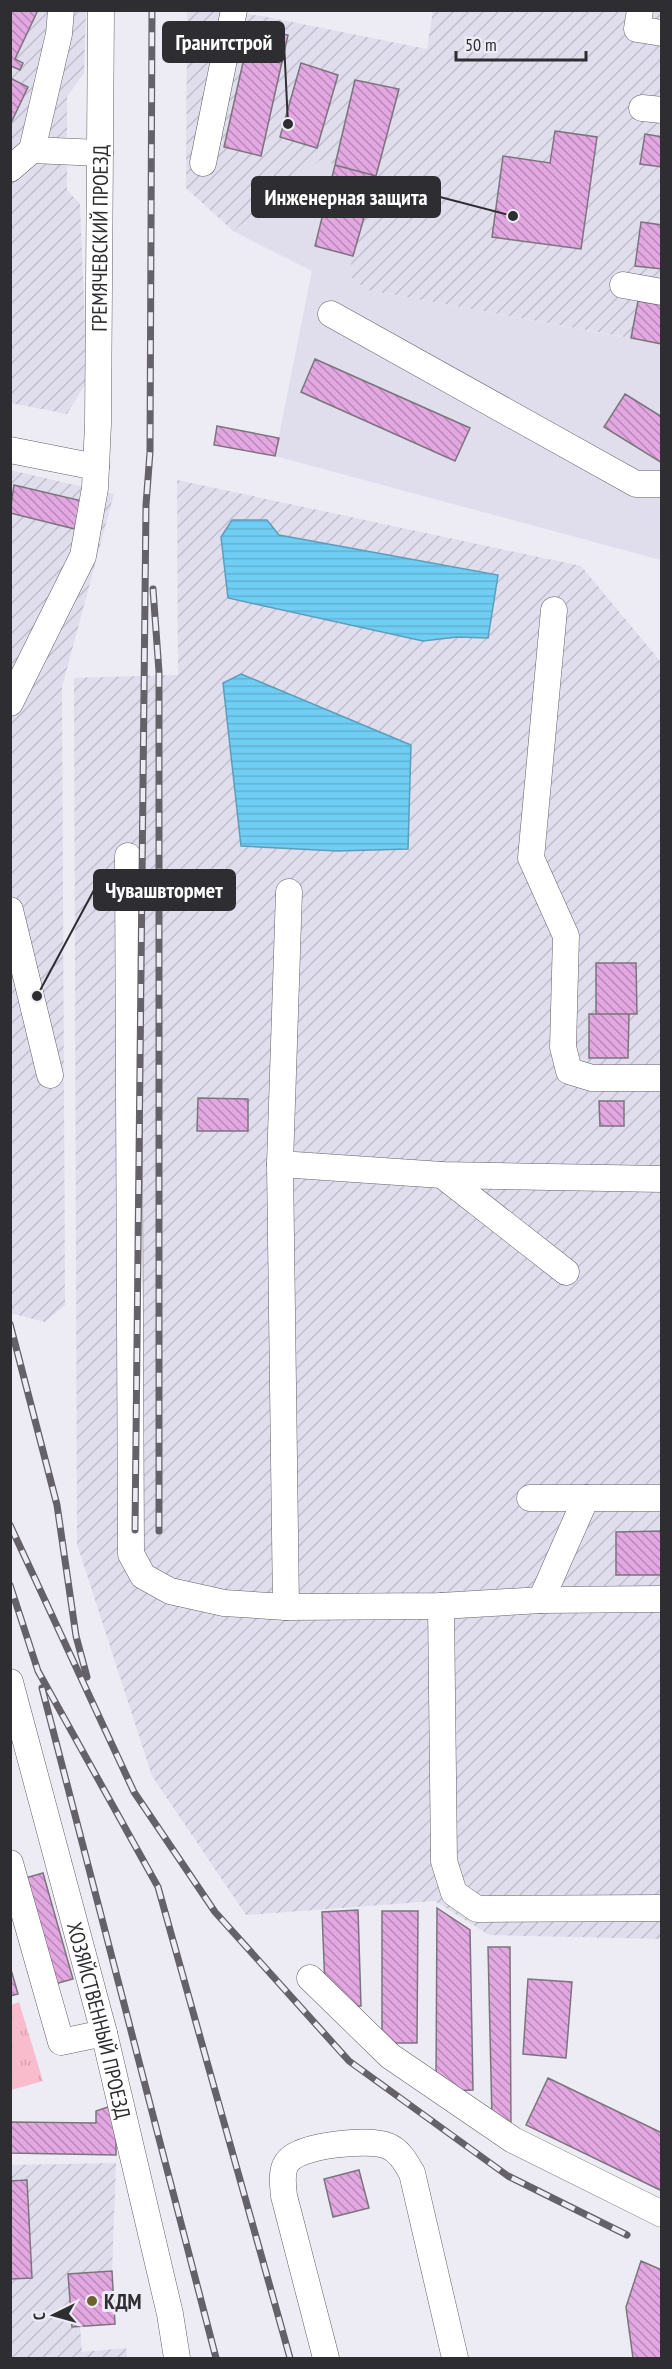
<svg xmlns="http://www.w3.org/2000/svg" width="672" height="2369" viewBox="0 0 672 2369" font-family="'PT Sans Narrow',sans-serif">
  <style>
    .built { fill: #e0dded }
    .industrial { fill: url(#industrial-furrows) }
    .grass { fill: url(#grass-tufts) }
    .water { fill: url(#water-rules); stroke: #5c9eba; stroke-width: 1.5 }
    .building { fill: url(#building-back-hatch); stroke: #7b757b; stroke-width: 1.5 }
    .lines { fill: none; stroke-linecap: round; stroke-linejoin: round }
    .minor-casing { stroke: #636269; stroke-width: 27 }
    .minor { stroke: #fff; stroke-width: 26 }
    .rail-casing { stroke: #646268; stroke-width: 7 }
    .rail { stroke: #edebf4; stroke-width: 4.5; stroke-dasharray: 14; stroke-linecap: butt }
    .poi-dot { fill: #6b622f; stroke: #edebf4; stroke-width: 2 }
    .labels { text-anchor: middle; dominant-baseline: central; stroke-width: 6; stroke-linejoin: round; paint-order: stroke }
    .street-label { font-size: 21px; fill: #2e2d31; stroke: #edebf4 }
    .poi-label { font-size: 21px; font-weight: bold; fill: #2e2d31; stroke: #edebf4; text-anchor: start }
    .leader { fill: none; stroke: #2e2d31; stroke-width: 2 }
    .callout-dot { fill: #2e2d31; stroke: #edebf4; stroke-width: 2 }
    .callout { fill: #2e2d31; stroke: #2e2d31; stroke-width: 2 }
    .callout-label { font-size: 22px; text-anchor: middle; font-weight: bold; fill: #fff }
  </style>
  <defs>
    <pattern id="industrial-furrows" width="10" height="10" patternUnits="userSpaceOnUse" patternTransform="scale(1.5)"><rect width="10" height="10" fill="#e0dded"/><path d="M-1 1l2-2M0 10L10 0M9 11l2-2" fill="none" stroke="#c0becc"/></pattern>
    <pattern id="grass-tufts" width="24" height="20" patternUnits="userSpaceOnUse" patternTransform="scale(1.5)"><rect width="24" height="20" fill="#f8bccd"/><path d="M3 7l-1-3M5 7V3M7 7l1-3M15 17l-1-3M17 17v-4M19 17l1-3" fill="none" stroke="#d5a2b0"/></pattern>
    <pattern id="water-rules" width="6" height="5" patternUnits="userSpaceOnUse" patternTransform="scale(1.5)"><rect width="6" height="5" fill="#70cef5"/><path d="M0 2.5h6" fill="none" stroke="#61b1d2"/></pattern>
    <pattern id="building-back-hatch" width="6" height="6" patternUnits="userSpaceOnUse" patternTransform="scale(1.5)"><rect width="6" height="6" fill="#e3a7e2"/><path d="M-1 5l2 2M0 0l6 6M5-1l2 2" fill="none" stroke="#b888b8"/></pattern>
  </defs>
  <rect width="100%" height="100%" fill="#edebf4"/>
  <path class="built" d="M320,160L335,165L367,290L661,344V560L275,456L312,271L233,231Z"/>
  <path class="industrial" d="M10,11H86L84,73L67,97V190L80,204L87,381L67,414L11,403Z
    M187,11H217L262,16L427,49L433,11H661V305L638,301L631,338L367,290L348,275L376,177L320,160L233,231L186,188Z
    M10,470L114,494L62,687L65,1305L45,1322L10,1313Z
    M177,480L581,566L661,662V1939L489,1935L435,1901L246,1915L152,1776L77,1544L74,678L178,675Z
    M116,2163L112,2271L115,2324L80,2327L82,2352L126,2348L127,2358H11L10,2165Z"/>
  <path class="grass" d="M19,2002L43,2081L11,2090V2005Z"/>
  <path class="water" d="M232,520H267L279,535L498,575L488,638L457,637L423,641L228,598L221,537Z
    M241,674L411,745L408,849L337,851L241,846L223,683Z"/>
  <path class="building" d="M10,10H38L15,59L23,63L20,70L11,66L10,68Z
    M251,27L288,35L261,156L224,147Z
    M301,63L338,75L317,148L280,137Z
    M10,78L28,87L10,125Z
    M355,80L399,89L376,176L335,165Z
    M555,131L597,137L581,249L492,237L503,156L550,163Z
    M645,134L662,137V167L640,164Z
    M335,165L376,176L353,256L315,246Z
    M641,222L662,225V269L635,266Z
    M638,301L662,305V344L631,338Z
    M315,359L470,428L455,461L301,392Z
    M625,394L662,417V463L604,427Z
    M217,426L279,438L275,456L214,445Z
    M14,485L82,501L75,529L10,513Z
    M596,963H636L637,1014H596Z
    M589,1014H629L628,1058H589Z
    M198,1098L248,1099V1131H197Z
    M599,1101H624V1126H600Z
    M662,1531V1575H616V1532Z
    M43,1873L73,1979L51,1985L22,1879Z
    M437,1908L470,1930L473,2090L447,2091L436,2083Z
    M358,1910L361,2006L345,2007L325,1987L322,1912Z
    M382,1911H418L417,2043H382Z
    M488,1947H510L511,2134L492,2119Z
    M10,1966L18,1994L10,1996Z
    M528,1979L572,1982L566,2058L523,2054Z
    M548,2078L662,2133V2191L526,2125Z
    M108,2107L116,2108V2155L10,2153V2122L96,2123V2111Z
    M359,2170L369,2208L333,2217L324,2179Z
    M27,2180L32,2278L10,2279V2181Z
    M641,2261L662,2270V2358H633L626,2307Z
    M112,2271L115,2324L72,2327L68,2274Z"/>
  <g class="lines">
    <g class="minor-casing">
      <g id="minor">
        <path d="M640,10L637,29L662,33"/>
        <path d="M642,108L662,110"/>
        <path d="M32,150L59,34L61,10"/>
        <path d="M203,163L234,10"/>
        <path d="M10,169L32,150L100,153"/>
        <path d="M623,285L662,292"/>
        <path d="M331,314L636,484H662"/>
        <path d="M10,450L96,467"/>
        <path d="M554,610L531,858L566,936L563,1047L569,1071L592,1078H662"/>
        <path id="s1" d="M10,703L83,556L95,488L98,424L101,10"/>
        <path d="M128,856L131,1554L143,1576L170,1591L224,1603L286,1607L441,1606L541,1600L662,1599"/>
        <path d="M10,910L50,1075"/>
        <path d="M280,1164L442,1175L662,1179"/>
        <path d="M442,1175L566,1272"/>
        <path d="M530,1498H662"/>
        <path d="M541,1600L586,1498"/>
        <path d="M441,1606L444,1861L454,1893L477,1909L662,1908"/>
        <path d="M286,1607L280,1164L289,892"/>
        <path id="s2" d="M10,1682L104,2033L170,2314L177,2358"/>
        <path d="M10,1863L61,2042L104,2033"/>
        <path d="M310,1978L390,2056L513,2140L662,2214"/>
        <path d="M326,2358L284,2196C283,2185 280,2169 289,2160C303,2145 369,2138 388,2146C400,2151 406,2163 412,2173L455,2358"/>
      </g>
    </g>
    <use href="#minor" class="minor"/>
    <g class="rail-casing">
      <path id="rail" d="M153,589L159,672V1531
        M10,1324L57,1505L76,1636L87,1677
        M10,1525L134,1792L215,1912L349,2061L508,2176L627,2235
        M135,1530L146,505L150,452L152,10
        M10,1585L38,1671L158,1887L290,2358
        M42,1688L216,2358"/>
    </g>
    <use href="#rail" class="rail"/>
  </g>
  <circle class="poi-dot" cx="92" cy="2301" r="6"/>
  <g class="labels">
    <g class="street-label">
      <text stroke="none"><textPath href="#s1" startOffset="483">ГРЕМЯЧЕВСКИЙ ПРОЕЗД</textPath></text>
      <text stroke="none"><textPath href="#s2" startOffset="350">ХОЗЯЙСТВЕННЫЙ ПРОЕЗД</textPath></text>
    </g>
    <g class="poi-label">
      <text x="104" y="2301">КДМ</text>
    </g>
  </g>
  <path class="leader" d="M288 124L284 42M513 216L440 197M37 996L94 890"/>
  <g class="callout-dot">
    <circle cx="288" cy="124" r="6"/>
    <circle cx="513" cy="216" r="6"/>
    <circle cx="37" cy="996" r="6"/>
  </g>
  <g class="callout">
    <rect x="163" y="22" width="121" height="40" rx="6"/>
    <rect x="252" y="177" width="188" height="40" rx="6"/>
    <rect x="94" y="870" width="141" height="40" rx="6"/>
  </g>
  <g class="callout-label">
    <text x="224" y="50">Гранитстрой</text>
    <text x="346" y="205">Инженерная защита</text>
    <text x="164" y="898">Чувашвтормет</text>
  </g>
  <rect width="672" height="2369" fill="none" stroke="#2e2d31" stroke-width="24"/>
  <g transform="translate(54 2315) rotate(265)" stroke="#edebf4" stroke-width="4.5" paint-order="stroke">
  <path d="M0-4.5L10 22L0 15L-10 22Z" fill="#2e2d31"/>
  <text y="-9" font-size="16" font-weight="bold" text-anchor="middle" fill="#2e2d31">С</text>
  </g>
  <path d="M456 51v9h130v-9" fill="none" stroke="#2e2d31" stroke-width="3"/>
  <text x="465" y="51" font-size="18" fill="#2e2d31" stroke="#edebf4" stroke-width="4.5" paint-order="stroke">50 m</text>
</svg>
